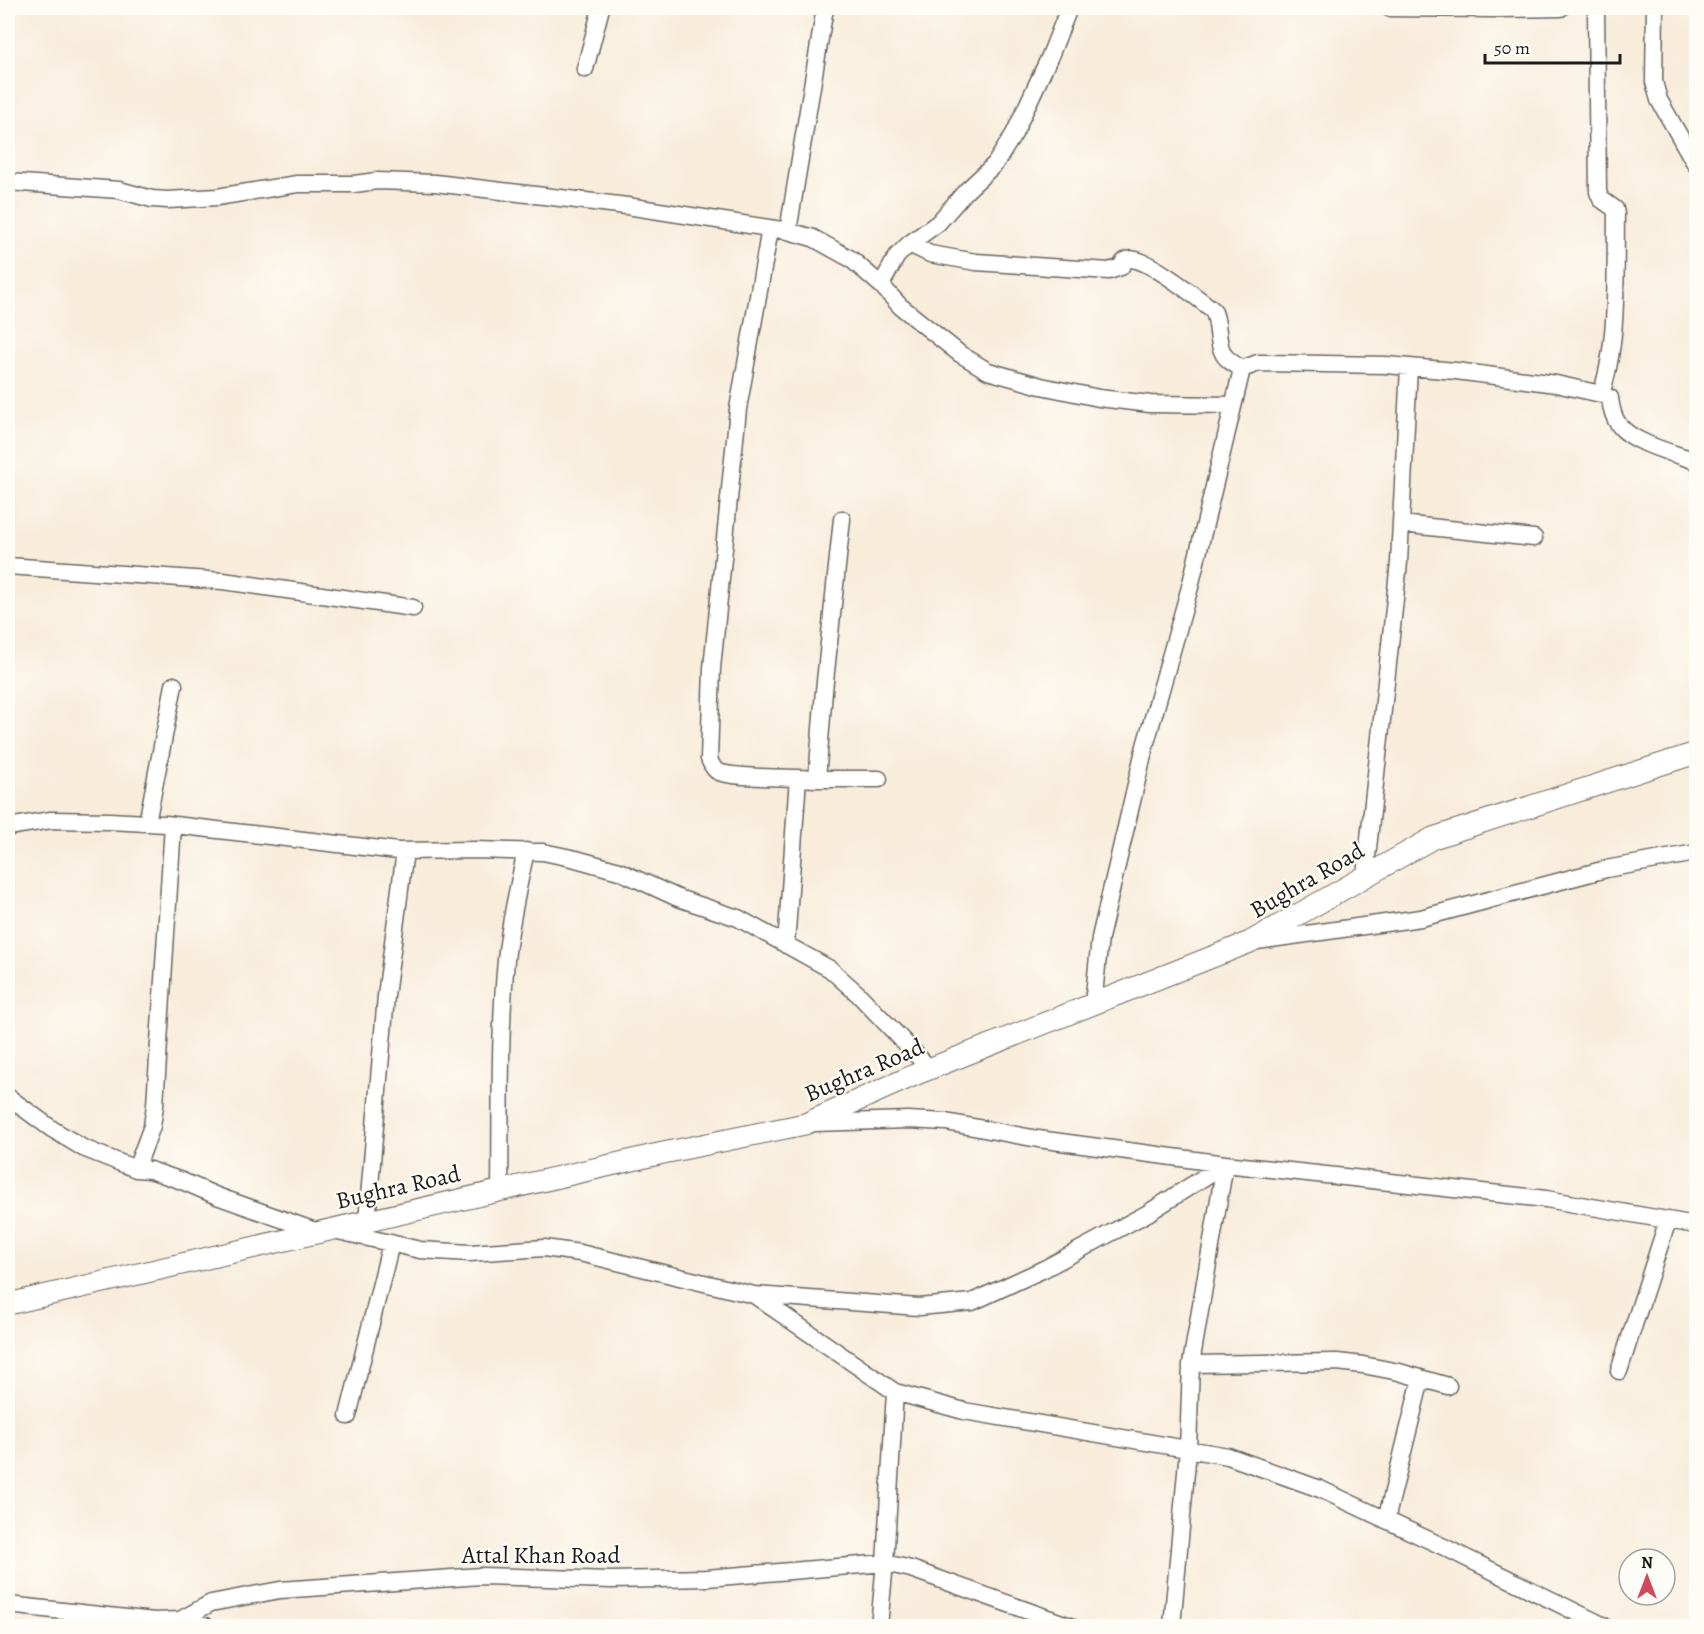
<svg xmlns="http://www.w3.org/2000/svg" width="1704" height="1634" viewBox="0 0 1704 1634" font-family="Alegreya,serif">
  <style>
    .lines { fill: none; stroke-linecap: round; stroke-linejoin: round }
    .minor-casing { stroke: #69655e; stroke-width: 19 }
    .tertiary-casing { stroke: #69655e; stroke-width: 23 }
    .minor { stroke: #fff; stroke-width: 16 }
    .tertiary { stroke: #fff; stroke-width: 21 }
    .labels { text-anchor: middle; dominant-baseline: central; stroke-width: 4.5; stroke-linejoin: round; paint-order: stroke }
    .street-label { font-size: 24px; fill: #1c1c1c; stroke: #fdfcf7 }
  </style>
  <rect width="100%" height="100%" fill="#fdfcf7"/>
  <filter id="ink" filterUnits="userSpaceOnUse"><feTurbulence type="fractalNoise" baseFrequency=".0167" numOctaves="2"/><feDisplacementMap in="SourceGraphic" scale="12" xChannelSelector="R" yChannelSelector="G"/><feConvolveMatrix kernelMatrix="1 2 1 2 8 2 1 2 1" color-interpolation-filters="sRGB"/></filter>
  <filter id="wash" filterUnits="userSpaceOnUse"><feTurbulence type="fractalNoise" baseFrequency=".008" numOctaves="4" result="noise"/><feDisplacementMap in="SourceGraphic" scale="24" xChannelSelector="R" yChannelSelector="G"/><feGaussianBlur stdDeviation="1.35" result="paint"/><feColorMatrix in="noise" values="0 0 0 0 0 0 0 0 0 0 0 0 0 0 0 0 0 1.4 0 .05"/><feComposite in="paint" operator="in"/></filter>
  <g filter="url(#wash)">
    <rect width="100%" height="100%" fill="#f8ecda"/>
  </g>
  <g filter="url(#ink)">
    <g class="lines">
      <g class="minor-casing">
        <path id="minor" d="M1389,8L1495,9L1561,8
          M1596,8L1598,192L1601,199L1615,209L1616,214C1615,270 1619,342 1601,394
          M1655,8L1654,82L1659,100L1696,165
          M585,69L601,8
          M8,182L119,190L152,199L168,200L217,197L297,184H354L377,181L435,183L627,206L788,231L813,238L851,259L881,285L900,306L960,354L988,371L1041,386L1099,398L1150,404L1233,405
          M770,229L738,409L712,668L709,759C711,763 713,769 717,771C728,778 782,777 798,778
          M788,231L825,8
          M909,244L930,254L976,262L1109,271L1121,267C1122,264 1124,261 1127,260C1141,252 1200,300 1213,310C1220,324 1216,341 1223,353C1226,360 1236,365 1242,369
          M881,285L897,256L909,244L938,223L966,191L995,164L1014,134L1050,56L1069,8
          M1401,524L1534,538
          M8,566L223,581L413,608
          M817,779H879
          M147,823L174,685
          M8,827L51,820L109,821L166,824L398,851L476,850L543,852L576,859L619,871L678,898L738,918L830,969L858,994L930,1069
          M1365,876L1399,562L1409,367
          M1257,941L1421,918L1606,869L1696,853
          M786,945L798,778L817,779L824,691L842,519
          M1093,1004L1100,938L1145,746L1190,587L1242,369L1258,363L1386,365L1456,371L1556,384L1601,394L1610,398C1611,408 1613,417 1619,425C1632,443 1676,454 1696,461
          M8,1097L52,1129L83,1148L136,1169L150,1170L182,1181L217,1196L318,1232
          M814,1123L908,1120L946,1122L1038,1139L1225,1164L1546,1199L1696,1225
          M136,1169L152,1126L155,1105L173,825
          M500,1190C501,1113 499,1036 506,960C510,923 518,887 526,851
          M367,1221L386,996L405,851
          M334,1230L420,1250L470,1253L544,1248L580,1253L754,1295L919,1307L972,1302L1044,1269L1148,1213L1225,1164
          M754,1295L895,1392L964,1411L1228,1456L1320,1489L1444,1547L1604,1626
          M1191,1364L1337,1362L1363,1365L1399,1372L1448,1386
          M1619,1371L1668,1220
          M348,1416L391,1243
          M1386,1520L1421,1379
          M8,1605L154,1621L180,1620L211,1603L280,1590L481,1576L611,1580L707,1578L885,1563L911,1569L1070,1626
          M185,1617L206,1626
          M879,1626L885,1563L895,1392
          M1172,1626L1188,1450L1191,1364L1225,1164"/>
      </g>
      <g class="tertiary-casing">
        <path id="tertiary" d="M8,1304L663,1153L805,1124L919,1073L1250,942L1433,838L1696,753"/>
      </g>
      <use href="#minor" class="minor"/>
      <use href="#tertiary" class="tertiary"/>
    </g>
  </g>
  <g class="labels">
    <g class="street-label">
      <text transform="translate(1307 880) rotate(-30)">Bughra Road</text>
      <text transform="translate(864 1070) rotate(-23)">Bughra Road</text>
      <text transform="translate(398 1187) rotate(-13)">Bughra Road</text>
      <text x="541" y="1555">Attal Khan Road</text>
    </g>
  </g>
  <rect width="1704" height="1634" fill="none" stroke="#fdfcf7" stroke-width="30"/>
  <g transform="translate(1647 1577)"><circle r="28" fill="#fdfcf7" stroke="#a3a29f" stroke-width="1.5"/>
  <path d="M0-4.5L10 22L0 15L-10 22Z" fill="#d1495b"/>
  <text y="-9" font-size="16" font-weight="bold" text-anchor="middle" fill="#1c1c1c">N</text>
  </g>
  <path d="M1485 54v9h135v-9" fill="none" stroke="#1c1c1c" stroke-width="3"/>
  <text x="1494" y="54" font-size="18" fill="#1c1c1c" stroke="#fdfcf7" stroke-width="4.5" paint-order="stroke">50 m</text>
</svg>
